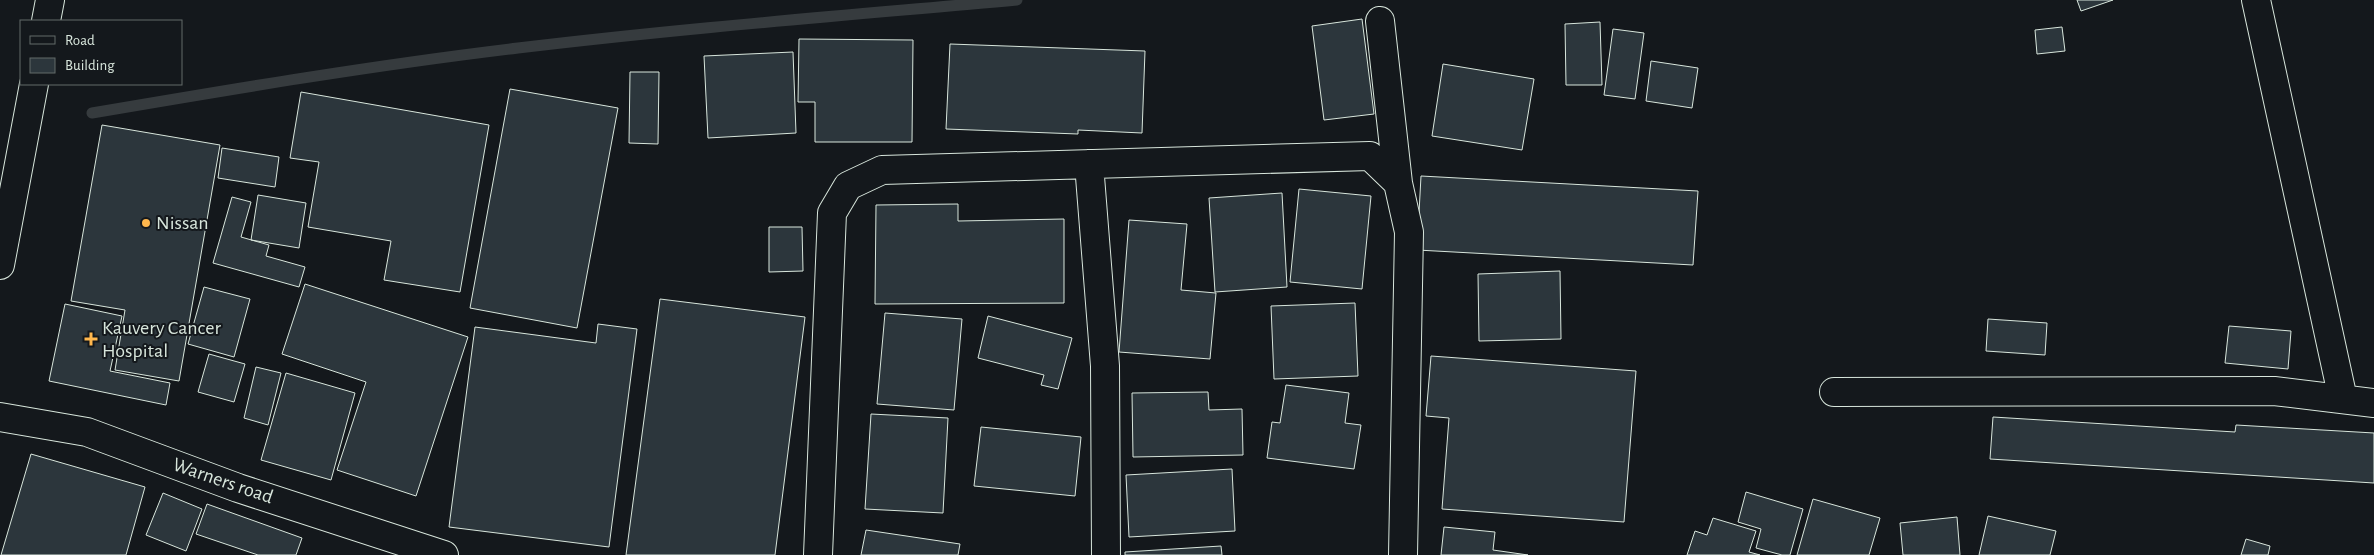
<svg xmlns="http://www.w3.org/2000/svg" width="2374" height="555" viewBox="0 0 2374 555" font-family="'Alegreya Sans',sans-serif">
  <style>
    .lines { fill: none; stroke-linecap: round; stroke-linejoin: round }
    .stream { stroke: #363b3e; stroke-width: 11 }
    .building { fill: #2c363c; stroke: #d8e6dc }
    .minor-casing { stroke: #d8e6dc; stroke-width: 30 }
    .minor { stroke: #14181c; stroke-width: 28 }
    .poi-dot { fill: #ffb74d; stroke: #14181c; stroke-width: 2 }
    .labels { text-anchor: middle; dominant-baseline: central; stroke-width: 4; stroke-linejoin: round; paint-order: stroke }
    .poi-label { font-size: 20px; fill: #d8e6dc; stroke: #14181c; text-anchor: start }
    .street-label { font-size: 20px; fill: #d8e6dc; stroke: #14181c }
  </style>
  <rect width="100%" height="100%" fill="#14181c"/>
  <g class="lines">
    <path class="stream" d="M92,113C233,89 375,65 518,48C684,28 851,15 1017,0"/>
  </g>
  <path class="building" d="M2077,0H2113L2081,11Z
    M1362,19L1374,114L1324,120L1312,26Z
    M1600,22L1602,85H1566L1565,24Z
    M2062,27L2065,51L2037,54L2035,30Z
    M1613,29L1644,33L1635,99L1604,95Z
    M799,39L913,40L912,142H815V102H798Z
    M950,44L1145,51L1142,133L1078,130V134L946,129Z
    M793,52L796,133L708,138L704,56Z
    M1651,61L1698,68L1692,108L1646,101Z
    M1443,64L1534,79L1522,150L1432,136Z
    M630,72H659L658,144L629,143Z
    M510,89L618,108L577,328L470,308Z
    M301,92L489,125L460,292L384,280L391,241L308,227L319,162L290,158Z
    M102,125L220,145L179,381L115,370L125,310L71,301Z
    M222,148L279,157L275,187L218,178Z
    M1421,176L1698,191L1693,265L1417,250Z
    M1299,189L1371,196L1362,289L1290,282Z
    M1282,193L1287,287L1215,292L1209,198Z
    M258,195L306,203L299,248L251,240Z
    M232,197L251,202L241,237L269,245L266,256L305,267L299,287L213,263Z
    M958,204V221L1064,219V303L875,304L876,205Z
    M1129,220L1187,224L1181,290L1216,293L1210,359L1119,352Z
    M769,227H802L803,271L769,272Z
    M1560,271L1561,339L1479,341L1478,274Z
    M305,284L468,337L416,496L337,470L366,382L282,354Z
    M204,287L250,299L234,357L188,344Z
    M660,299L805,317L775,555H626Z
    M1355,303L1358,376L1274,379L1271,306Z
    M65,304L122,316L110,371L170,383L166,405L49,381Z
    M885,313L962,319L954,410L877,404Z
    M988,316L1072,338L1058,389L1041,385L1044,375L978,358Z
    M1988,319L2047,323L2045,355L1986,351Z
    M598,324L637,329L609,547L449,527L475,327L596,343Z
    M2229,326L2291,331L2288,369L2225,363Z
    M209,354L245,364L234,402L198,392Z
    M1431,356L1636,371L1624,522L1442,509L1449,418L1426,416Z
    M256,367L281,373L268,425L244,418Z
    M286,373L355,393L331,480L261,460Z
    M1286,385L1349,393L1345,423L1361,425L1354,469L1267,458L1272,422L1280,423Z
    M1208,392L1209,410L1242,409L1243,455L1133,457L1132,393Z
    M871,414L948,418L943,513L865,509Z
    M1993,417L2235,432L2236,425L2374,433V483L1990,459Z
    M981,427L1081,437L1075,496L974,486Z
    M31,454L145,487L126,555H1Z
    M1232,469L1235,531L1129,537L1126,475Z
    M1746,492L1803,509L1790,555H1782L1756,548L1761,529L1738,522Z
    M163,493L202,509L186,551L146,535Z
    M1813,499L1880,518L1869,555H1797Z
    M207,504L302,538L296,555H258L196,534Z
    M1988,516L2056,531L2050,555H1979Z
    M1957,517L1960,555H1903L1900,523Z
    M1713,518L1756,531L1749,552L1760,555H1687L1695,531L1707,535Z
    M1444,527L1495,532L1493,550L1528,555H1441Z
    M866,530L960,544L958,555H861Z
    M2246,539L2270,546L2268,555H2241Z
    M1221,546L1222,555H1125V552Z"/>
  <g class="lines">
    <g class="minor-casing">
      <path id="minor" d="M2256,0L2343,399
        M46,21L50,0
        M1380,21L1398,183
        M1089,164L1105,366L1106,555
        M0,265L34,84
        M1834,392L2274,391L2374,403
        M0,417L87,432L238,488L444,555
        M818,555L832,213L848,186L882,170L1370,156L1398,183L1409,232L1403,555"/>
    </g>
    <use href="#minor" class="minor"/>
  </g>
  <g class="poi-dot">
    <circle cx="146" cy="223" r="5"/>
    <path d="M88.5 331.5h5v5h5v5h-5v5h-5v-5h-5v-5h5z"/>
  </g>
  <g class="labels">
    <g class="poi-label">
      <text x="156" y="223">Nissan</text>
      <text x="102" y="328">Kauvery Cancer<tspan x="102" dy="23">Hospital</tspan></text>
    </g>
    <g class="street-label">
      <text transform="translate(223 481) rotate(19)">Warners road</text>
    </g>
  </g>
  <rect x="20" y="20" width="162" height="65" fill="#14181c" stroke="#626a69"/>
  <rect x="30" y="36" width="25" height="8" fill="#14181c" stroke="#626a69"/>
  <text x="65" y="45" font-size="15" fill="#d8e6dc">Road</text>
  <rect x="30" y="58" width="25" height="15" fill="#2c363c" stroke="#626a69"/>
  <text x="65" y="70" font-size="15" fill="#d8e6dc">Building</text>
</svg>
